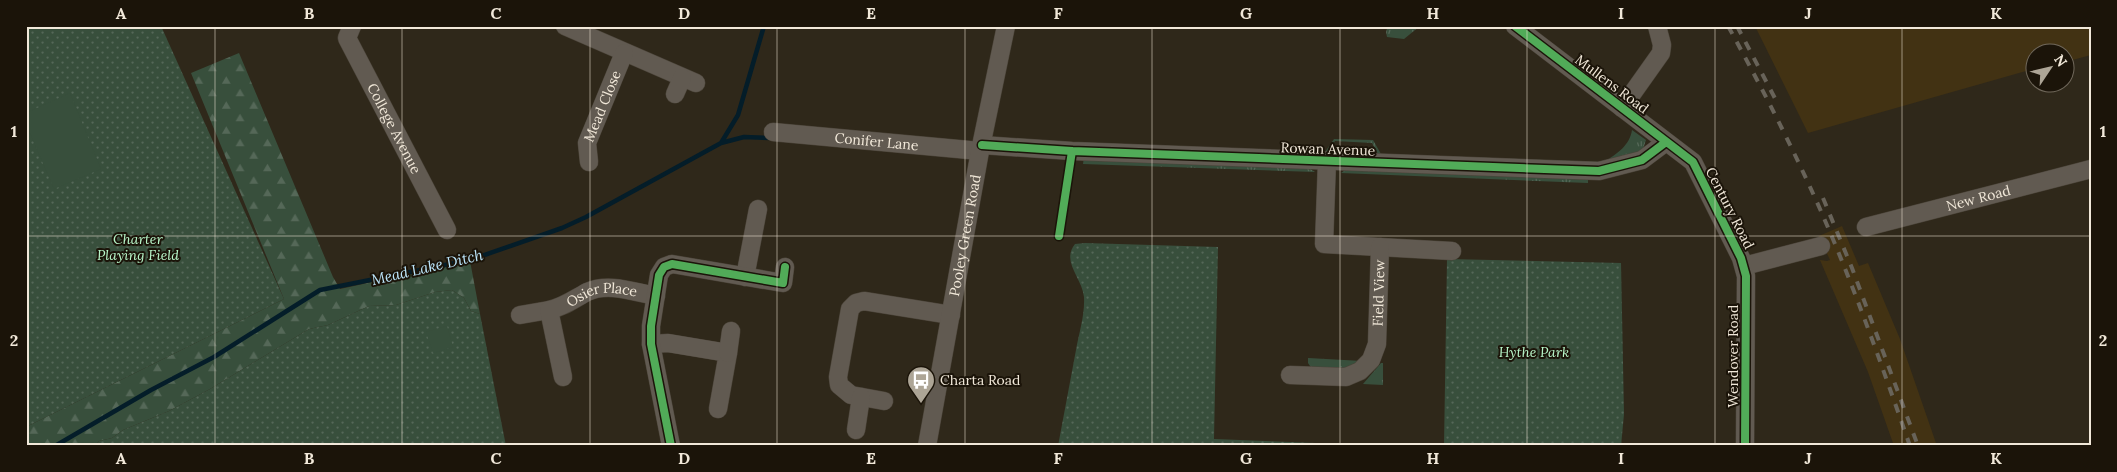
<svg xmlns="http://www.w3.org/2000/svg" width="2117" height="472" viewBox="0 0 2117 472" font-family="Lora,serif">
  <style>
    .built { fill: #423213 }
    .grass { fill: url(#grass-tufts) }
    .forest { fill: url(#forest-firs) }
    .park { fill: url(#park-dots) }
    .pitch { fill: #384f3c }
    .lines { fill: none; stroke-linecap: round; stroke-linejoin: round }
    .stream { stroke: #041d29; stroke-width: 4.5 }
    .minor-casing { stroke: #4b4439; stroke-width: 19 }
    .minor { stroke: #615a51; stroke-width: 18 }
    .rail { stroke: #686359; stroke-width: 4; stroke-dasharray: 9 9; stroke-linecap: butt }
    .cycleway-casing { stroke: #1b1409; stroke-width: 11 }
    .cycleway { stroke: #51ab58; stroke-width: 8 }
    .grid { fill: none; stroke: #f1e8d9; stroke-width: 1; stroke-opacity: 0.55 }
    .labels { text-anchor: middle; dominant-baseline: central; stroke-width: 4; stroke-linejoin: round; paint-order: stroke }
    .street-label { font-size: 14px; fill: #f1e8d9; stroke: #1b1409 }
    .park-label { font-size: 14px; font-style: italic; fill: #b8f6c9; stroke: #1b1409 }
    .poi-label { font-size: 14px; fill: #f1e8d9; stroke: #1b1409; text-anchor: start }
    .water-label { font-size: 15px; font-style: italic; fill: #bde7fd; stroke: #1b1409 }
    .neatline { fill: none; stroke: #f1e8d9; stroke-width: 2 }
    .grid-label { font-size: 16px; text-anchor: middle; font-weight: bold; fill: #f1e8d9 }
  </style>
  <defs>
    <pattern id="grass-tufts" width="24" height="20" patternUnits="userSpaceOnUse" patternTransform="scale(1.25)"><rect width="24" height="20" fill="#384f3c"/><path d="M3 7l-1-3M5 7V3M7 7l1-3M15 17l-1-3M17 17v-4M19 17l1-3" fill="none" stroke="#556858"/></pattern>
    <pattern id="forest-firs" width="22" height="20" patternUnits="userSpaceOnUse" patternTransform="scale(1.25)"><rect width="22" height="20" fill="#384f3c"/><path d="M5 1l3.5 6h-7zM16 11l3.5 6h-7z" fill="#556858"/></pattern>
    <pattern id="park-dots" width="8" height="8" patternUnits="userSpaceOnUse" patternTransform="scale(1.25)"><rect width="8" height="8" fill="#384f3c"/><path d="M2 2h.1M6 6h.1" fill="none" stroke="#556858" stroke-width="1.8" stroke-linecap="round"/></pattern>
  </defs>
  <rect width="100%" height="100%" fill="#2f281a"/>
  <path class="built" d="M1755,26H2091V55L2065,62L2064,52H2034V71L2033,69L1808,133Z
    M1842,226L1859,266L1868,263L1900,339L1937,446H1894L1868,372L1820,260L1827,261L1830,260L1819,236Z"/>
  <path class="grass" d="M1170,26H1275L1171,28Z
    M1388,26H1420L1404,39L1387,37L1386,32Z
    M1632,130L1646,140L1642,152L1607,164L1379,156L1372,143L1335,141L1327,155L1042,141L1325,152L1334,139L1373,140L1381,154L1604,162C1617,154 1630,145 1632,130Z
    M1084,157L1309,168L1315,172L1083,164Z
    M1345,170L1588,175V183L1341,173Z
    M1308,358L1362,361L1352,369H1312L1308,363Z
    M1381,363H1383V385L1363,384Z"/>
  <path class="forest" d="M239,53L333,277L340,289L470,261L480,314L471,311L464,298L452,290L435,292L396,305L369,306L328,325L309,329L210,389L169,411L123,430L112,438L99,441L95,446H26V427L284,299L191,73Z"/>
  <path class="park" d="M26,26H122L125,29L161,26L284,299L26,427Z
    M1085,243L1218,247L1214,439L1394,446H1058C1064,414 1070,382 1076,350C1079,333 1085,315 1084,297C1082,277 1061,262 1075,244Z
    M1447,259L1621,263L1624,414L1621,446H1444Z
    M452,290L464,298L471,311L480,314L506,446H95L99,441L112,438L123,430L169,411L210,389L309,329L328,325L369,306L396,305L435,292Z"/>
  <path class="pitch" d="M70,93L101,169L54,189L26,124V113Z
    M447,326L453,347L433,353L426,332Z"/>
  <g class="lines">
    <path class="stream" d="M721,143L744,137L771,138
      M55,446L151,390L214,357L320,290L470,260L562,228L586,217L721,143L738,115L764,26"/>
    <g class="minor-casing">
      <g id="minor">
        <path id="s1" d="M352,26L347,38L447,230"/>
        <path d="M565,26L696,83"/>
        <path d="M1515,26L1693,162L1741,258L1746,276L1745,446"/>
        <path d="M675,94L682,78"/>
        <path d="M1622,108L1661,53L1662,45L1657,26"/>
        <path id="s2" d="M773,132L980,151"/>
        <path d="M982,145L1072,151L1599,171L1642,160L1666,142"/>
        <path d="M1327,161L1324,244L1452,251"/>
        <path id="s3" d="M589,162L587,143L624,53"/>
        <path id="s4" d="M1866,227L2091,169"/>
        <path d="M1744,266L1821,246"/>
        <path d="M745,277L758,209"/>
        <path d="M520,315L549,310"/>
        <path d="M651,344L668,343L728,353L718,409"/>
        <path d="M728,353L731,331"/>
        <path id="s5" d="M1290,375L1346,377L1360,371L1371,360L1377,344L1380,247"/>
        <path id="s6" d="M563,377L549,310C564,307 574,299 587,292C608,282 634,292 656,296"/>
        <path d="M884,401L851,395L839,385L838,377L850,309L856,303L864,301L951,315"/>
        <path d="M856,430L861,397"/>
        <path d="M671,446L651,344V326L659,275L664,267L672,264L783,283L785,267"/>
        <path id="s7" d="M927,446L980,151L1006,26"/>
      </g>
    </g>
    <use href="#minor" class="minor"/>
    <path class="rail" d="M1728,26C1761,86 1792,146 1820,209C1854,286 1882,366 1910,446
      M1737,26L1778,104
      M1823,198L1852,268L1918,446"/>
    <g class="cycleway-casing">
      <path id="cycleway" d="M1515,26L1693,162L1741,258L1746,276L1745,446
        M982,145L1072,151L1599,171L1642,160L1666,142
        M1059,236L1072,151
        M671,446L651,344V326L659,275L664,267L672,264L783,283L785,267"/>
    </g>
    <use href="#cycleway" class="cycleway"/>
  </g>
  <path class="grid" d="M215,26V446M402,26V446M590,26V446M777,26V446M965,26V446M1152,26V446M1340,26V446M1527,26V446M1715,26V446M1902,26V446M26,236H2091"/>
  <defs>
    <g id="bus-pin" transform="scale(1.4375)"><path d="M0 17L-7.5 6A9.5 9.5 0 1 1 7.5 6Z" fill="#ada596" stroke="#1b1409"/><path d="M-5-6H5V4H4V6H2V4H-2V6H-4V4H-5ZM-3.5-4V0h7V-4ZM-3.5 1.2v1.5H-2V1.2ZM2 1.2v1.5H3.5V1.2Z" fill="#fff"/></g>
  </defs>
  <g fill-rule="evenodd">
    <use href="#bus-pin" x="921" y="380"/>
  </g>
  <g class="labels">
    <g class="street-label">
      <text transform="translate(1612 84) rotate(37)">Mullens Road</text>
      <text stroke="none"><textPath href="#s3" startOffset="59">Mead Close</textPath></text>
      <text stroke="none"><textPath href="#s1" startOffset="115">College Avenue</textPath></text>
      <text stroke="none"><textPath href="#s2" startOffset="104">Conifer Lane</textPath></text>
      <text transform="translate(1328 149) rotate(2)">Rowan Avenue</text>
      <text stroke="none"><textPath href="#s4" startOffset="116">New Road</textPath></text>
      <text transform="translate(1730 208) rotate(63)">Century Road</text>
      <text stroke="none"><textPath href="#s7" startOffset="214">Pooley Green Road</textPath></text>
      <text stroke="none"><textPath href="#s5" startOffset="155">Field View</textPath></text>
      <text stroke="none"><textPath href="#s6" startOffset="125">Osier Place</textPath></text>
      <text transform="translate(1733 356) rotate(-90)">Wendover Road</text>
    </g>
    <g class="park-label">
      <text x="138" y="239">Charter<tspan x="138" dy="16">Playing Field</tspan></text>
      <text x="1534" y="352">Hythe Park</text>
    </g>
    <g class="poi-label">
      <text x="940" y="380">Charta Road</text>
    </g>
    <g class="water-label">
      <text transform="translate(427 267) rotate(-13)">Mead Lake Ditch</text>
    </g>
  </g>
  <rect width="2117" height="472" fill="none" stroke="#1b1409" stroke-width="55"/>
  <g transform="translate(2050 68) rotate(55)"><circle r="24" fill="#1b1409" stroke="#71695c"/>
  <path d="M0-4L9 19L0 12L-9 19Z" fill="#ada596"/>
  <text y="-8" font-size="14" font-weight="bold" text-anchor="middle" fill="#f1e8d9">N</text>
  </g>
  <rect x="28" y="28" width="2062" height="416" class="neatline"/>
  <g class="grid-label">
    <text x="121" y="19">A</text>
    <text x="309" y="19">B</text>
    <text x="496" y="19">C</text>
    <text x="684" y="19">D</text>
    <text x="871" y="19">E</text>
    <text x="1058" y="19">F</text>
    <text x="1246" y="19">G</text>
    <text x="1433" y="19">H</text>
    <text x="1621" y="19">I</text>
    <text x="1808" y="19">J</text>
    <text x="1996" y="19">K</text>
    <text x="14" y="137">1</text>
    <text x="2103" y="137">1</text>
    <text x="14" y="346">2</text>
    <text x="2103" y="346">2</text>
    <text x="121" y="464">A</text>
    <text x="309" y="464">B</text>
    <text x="496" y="464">C</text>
    <text x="684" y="464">D</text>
    <text x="871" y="464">E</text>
    <text x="1058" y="464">F</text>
    <text x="1246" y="464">G</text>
    <text x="1433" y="464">H</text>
    <text x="1621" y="464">I</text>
    <text x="1808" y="464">J</text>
    <text x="1996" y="464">K</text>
  </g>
</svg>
